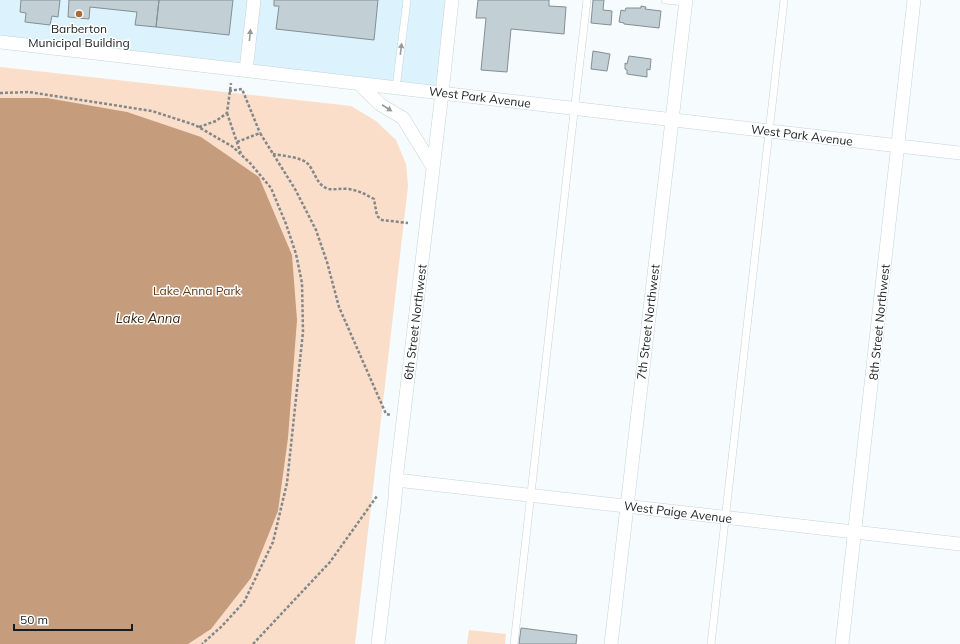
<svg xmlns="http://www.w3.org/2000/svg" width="960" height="644" viewBox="0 0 960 644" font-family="Mulish,sans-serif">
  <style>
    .built { fill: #dcf2fc }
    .green { fill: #fadec9 }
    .water { fill: #c59c7c }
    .building { fill: #c2cfd5; stroke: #838f95 }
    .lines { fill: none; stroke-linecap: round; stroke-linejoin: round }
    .lane-casing { stroke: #c6d3d9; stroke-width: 8 }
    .street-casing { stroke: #c6d3d9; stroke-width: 14 }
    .path { stroke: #828789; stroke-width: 2.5; stroke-dasharray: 3 2; stroke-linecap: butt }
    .lane { stroke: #fff; stroke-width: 7 }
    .street { stroke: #fff; stroke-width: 13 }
    .oneway { fill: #97999a }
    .poi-dot { fill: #aa6a33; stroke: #fff; stroke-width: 1.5 }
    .labels { text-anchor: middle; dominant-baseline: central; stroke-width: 3; stroke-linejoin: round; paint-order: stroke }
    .poi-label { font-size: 12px; fill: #181d1f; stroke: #fff }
    .street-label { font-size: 12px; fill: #181d1f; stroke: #fff }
    .park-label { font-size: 12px; fill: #5e350f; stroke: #fff }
    .water-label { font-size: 13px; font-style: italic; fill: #3f2309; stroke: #fff }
  </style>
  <rect width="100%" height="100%" fill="#f6fbfe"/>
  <path class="built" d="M0,0H452L442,93L0,42Z"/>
  <path class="green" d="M0,67L351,106L376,121L396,140L406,164L408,186L355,644H0Z
    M469,630L506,634L505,644H467Z"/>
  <path class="water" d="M0,98H47L127,112L201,137L259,177L292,255L297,320L288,438L278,511L251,578L211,629L188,644H0Z"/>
  <path class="building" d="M21,0H60L58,17L52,16L50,25L25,22L26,13L20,12Z
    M69,0H159L156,27L135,25L137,12L90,7L89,19L68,17Z
    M159,0H233L229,35L156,27Z
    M274,0H378L374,40L276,29L279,6H274Z
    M478,0H549V6L566,7L564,34L511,29L507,72L481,70L486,18H476Z
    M593,0H604L603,10L612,11L611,25L591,23Z
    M641,6L646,7L645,9L661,11L659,28L624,24V23L619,22L621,10L625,11L626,8H641Z
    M593,51L610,54L607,71L591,69Z
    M629,56L651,59L650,70L647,69V77L627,74V70L625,69V63L627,64Z
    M521,628L577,635L576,644H519Z"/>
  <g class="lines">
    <g class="lane-casing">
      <path id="lane" d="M665,0L685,2
        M396,88L407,0
        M514,644L572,130L587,0
        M711,644L784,0"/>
    </g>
    <g class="street-casing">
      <path id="street" d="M0,42L960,153
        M246,70L254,0
        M358,83L381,105L403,118L433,167
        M396,480L960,544
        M378,644L395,499L396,480L442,93L452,0
        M611,644L686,0
        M842,644L914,0"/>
    </g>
    <path class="path" d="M229,91L242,89L260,133
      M0,93L29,92L152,111L195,125L233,147L250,163L271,188L286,224L296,254L302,283L303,332L287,483L273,542L244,602L222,626L202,644
      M227,113L241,154
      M199,127L216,121L227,113L231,83
      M237,142L260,133L295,189L316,230L327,262L339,307L386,414L391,415
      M273,154C283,156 300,157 307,163C315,170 316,186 329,189C335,190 341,188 348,189C357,190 365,194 374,199L377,216L382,220L408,223
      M253,644L330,562L377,496"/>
    <use href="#lane" class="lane"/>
    <use href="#street" class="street"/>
  </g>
  <defs><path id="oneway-solid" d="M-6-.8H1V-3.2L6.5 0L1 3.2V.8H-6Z"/></defs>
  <g class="oneway">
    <use href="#oneway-solid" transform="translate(250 35) rotate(-84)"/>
    <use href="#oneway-solid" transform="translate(401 49) rotate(-83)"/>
    <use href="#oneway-solid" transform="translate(387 108) rotate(33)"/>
  </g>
  <circle class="poi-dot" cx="79" cy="14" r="4"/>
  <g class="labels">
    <g class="poi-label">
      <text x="79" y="28">Barberton<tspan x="79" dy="14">Municipal Building</tspan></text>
    </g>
    <g class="street-label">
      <text transform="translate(480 97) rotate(7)">West Park Avenue</text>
      <text transform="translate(802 135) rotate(7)">West Park Avenue</text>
      <text transform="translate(415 322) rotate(-83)">6th Street Northwest</text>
      <text transform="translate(648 322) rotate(-83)">7th Street Northwest</text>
      <text transform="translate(879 322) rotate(-84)">8th Street Northwest</text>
      <text transform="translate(678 512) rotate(7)">West Paige Avenue</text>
    </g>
    <g class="park-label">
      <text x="197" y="290">Lake Anna Park</text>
    </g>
    <g class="water-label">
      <text x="148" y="318">Lake Anna</text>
    </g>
  </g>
  <path d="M14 624v6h118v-6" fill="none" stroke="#181d1f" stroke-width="2"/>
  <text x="20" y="624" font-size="12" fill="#181d1f" stroke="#ffffff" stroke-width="3" paint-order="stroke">50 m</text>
</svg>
